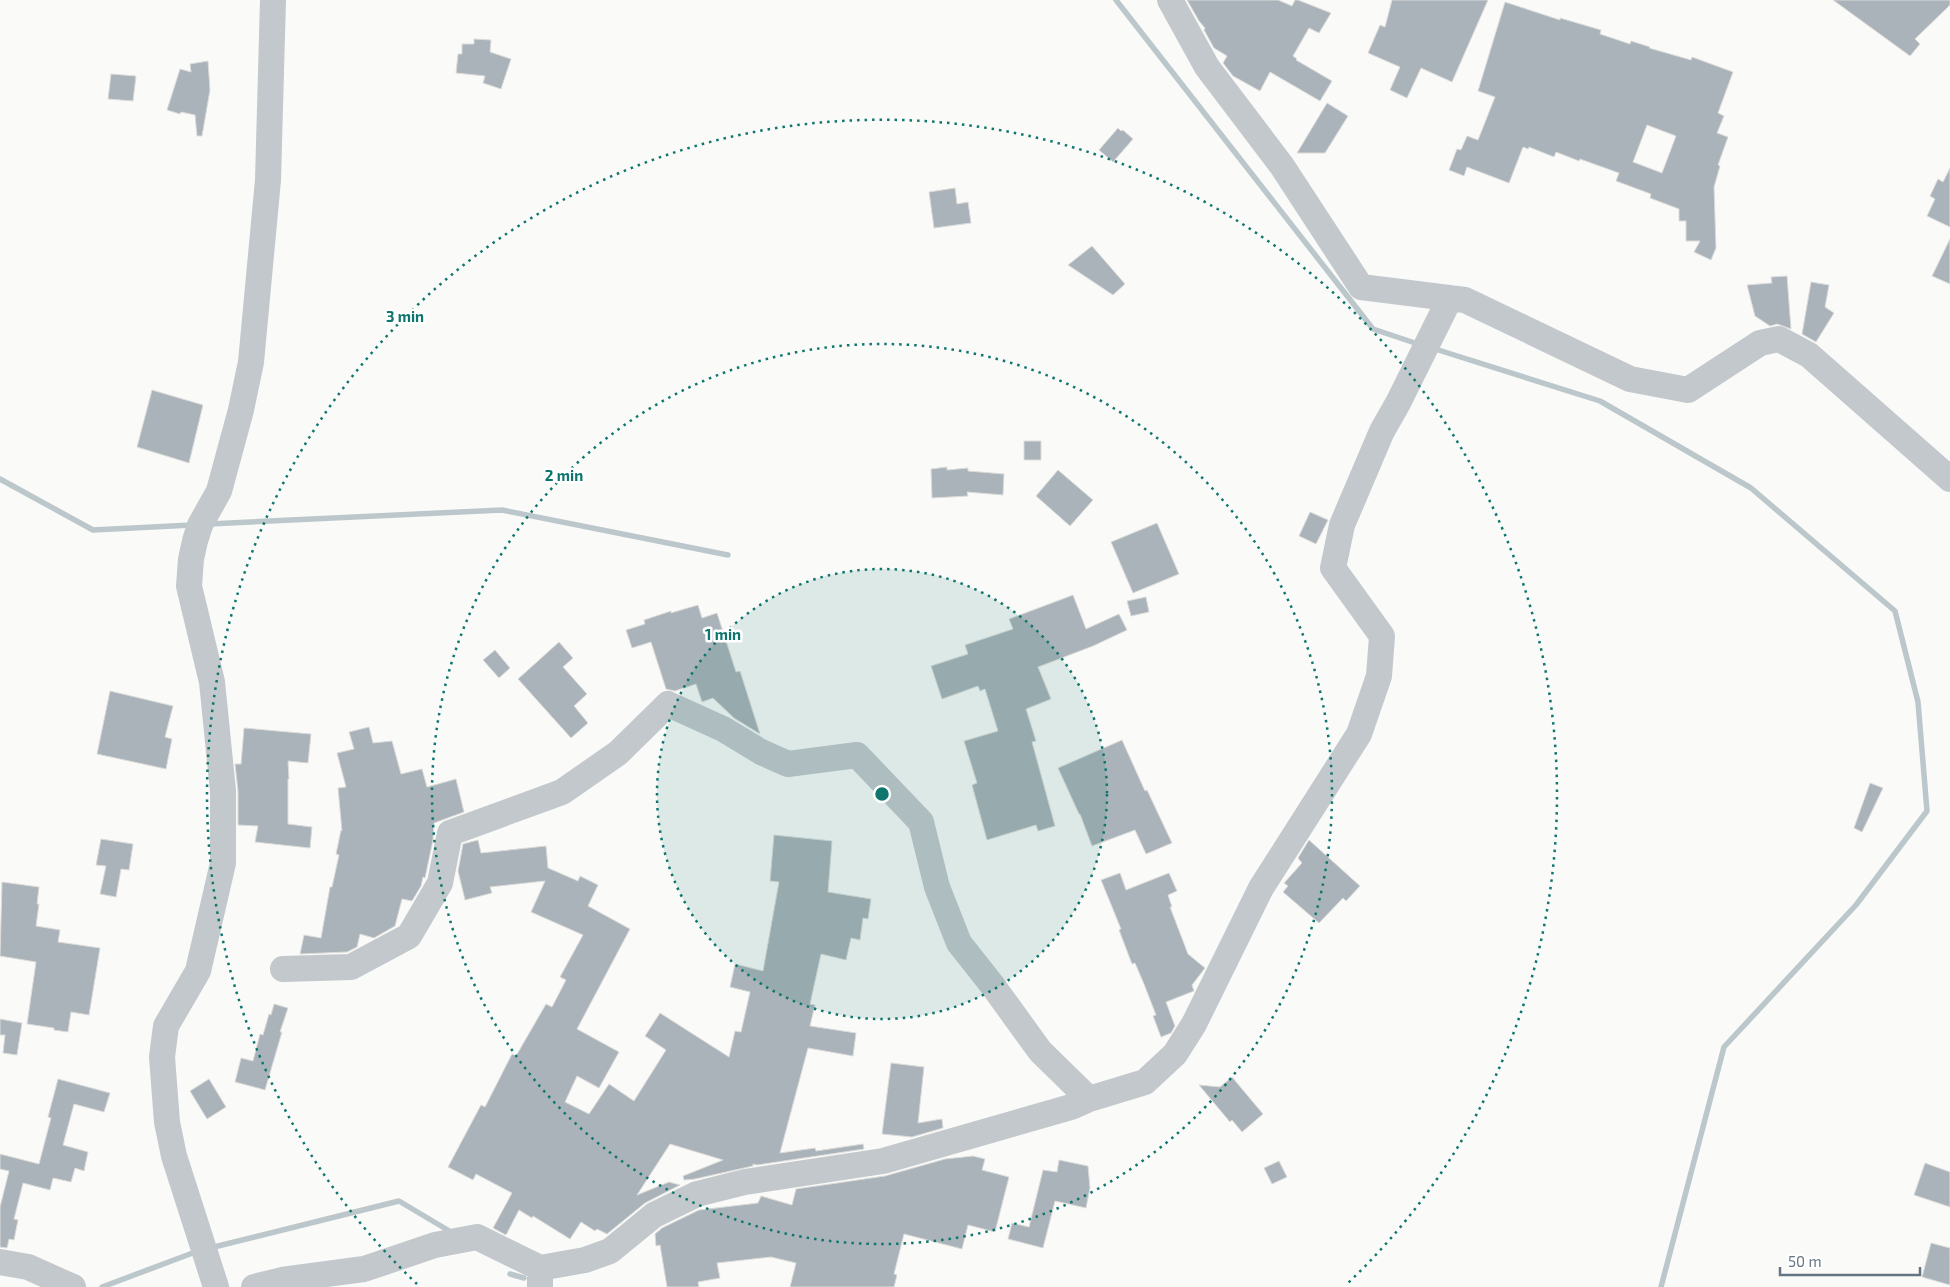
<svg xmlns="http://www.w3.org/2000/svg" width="1950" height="1287" viewBox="0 0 1950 1287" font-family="'Exo 2',sans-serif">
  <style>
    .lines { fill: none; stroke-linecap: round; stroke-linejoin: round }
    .stream { stroke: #bbc7cb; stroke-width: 5.5 }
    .building { fill: #aab3b9; stroke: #dcdcda; fill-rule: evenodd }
    .minor { stroke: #c3c8cc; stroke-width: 26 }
    .ring { fill: none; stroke: #0f766e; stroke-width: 2.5; stroke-dasharray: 2.5 5 }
    .centre { fill: #0f766e; stroke: #fff; stroke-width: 2.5 }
    .ring-label { font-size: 15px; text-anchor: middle; font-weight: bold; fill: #0f766e; stroke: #fff; stroke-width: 5; stroke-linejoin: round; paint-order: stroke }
  </style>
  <rect width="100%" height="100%" fill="#fafaf8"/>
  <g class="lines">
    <path class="stream" d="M1116,0L1373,329L1421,345
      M1432,348L1600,401L1751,488L1895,611L1918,702L1927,811L1856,905L1724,1047L1661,1287
      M0,479L93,530L192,525
      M209,524L502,510L728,555
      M210,1248L399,1201L451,1232
      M510,1274L524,1278
      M102,1287L198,1251"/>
  </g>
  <path class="building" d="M1187,0H1278L1292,6L1295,0H1298L1331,13L1319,33L1309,28L1293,56L1297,59L1296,60L1332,81L1320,101L1270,72L1260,91L1233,76L1223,63L1227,56L1214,48L1204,30L1205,28L1199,21Z
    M1392,0H1488L1452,82L1421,68L1407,98L1390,90L1400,67L1368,53L1380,25L1385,27Z
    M1833,0H1950V5L1915,39L1920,44L1910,56Z
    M1505,2L1560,20V18L1601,30L1600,34L1630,44L1631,41L1650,47L1649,48L1691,60L1692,57L1733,72L1718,113L1724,116L1717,133L1728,137L1718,165L1720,166L1714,187L1716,248L1711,260L1694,252L1700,241H1686V221H1679V209L1650,198L1651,194L1616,181L1619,173L1580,159L1579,161L1556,152L1554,157L1529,147L1528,149L1523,147L1509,183L1467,167L1464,176L1449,170L1457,149L1461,150L1467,136L1478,140L1495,97L1478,91ZM1647,125L1676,136L1662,173L1633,162Z
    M474,39L491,40L490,52L511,59L501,89L483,83L485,76L456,73L458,54H462V44H474Z
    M208,61L210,90L202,136H197L195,115L181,112L180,114L167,110L180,69L191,72L190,64Z
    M111,74L136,76L133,101L108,99Z
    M1327,103L1348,116L1325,153H1297Z
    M1118,128L1121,131L1123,130L1133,139L1113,162L1099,150Z
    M1950,168V227L1927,216L1935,199L1930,196L1938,179L1943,182Z
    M955,188L957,204L968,202L971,223L934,228L929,192Z
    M1950,239V284L1932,276Z
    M1092,246L1125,284L1113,295L1068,265Z
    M1787,276L1791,329L1777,324L1770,326L1755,316L1747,285L1772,283L1771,277Z
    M1811,282L1829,285L1825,307L1834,313L1816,342L1802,334Z
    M152,390L203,405L189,463L137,447Z
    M1024,441H1041V460H1024Z
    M947,467V470L968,468V471L1004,474L1003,495L967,492L968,496L932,498L931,469Z
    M1058,470L1093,500L1070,526L1036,496Z
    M1310,512L1328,520L1316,544L1299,536Z
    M1157,523L1179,574L1133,593L1111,542Z
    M1073,595L1086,629L1119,614L1127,630L1093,646L1038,667L1051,699L1026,709L1036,741L1032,742L1055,826L1038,831L1036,825L987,840L972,785L977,783L964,741L998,731L985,689L980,691L978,686L942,699L931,666L968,654L965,645L1013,629L1009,619Z
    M1146,597L1149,612L1131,616L1127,601Z
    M698,605L702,618L717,613L736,672L740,671L760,734L734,718L713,698L702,702L696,684L675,691L666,689L651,642L632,648L626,630L645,624L644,620L671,611V613Z
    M559,642L573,658L563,667L587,694L574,706L588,723L571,738L518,679Z
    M495,650L510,668L499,678L483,660Z
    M110,691L173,706L165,737L172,739L166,769L97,754Z
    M369,727L373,743L392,741L401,774L422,769L427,787L456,779L464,812L434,823L433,840L425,878L423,877L421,886L412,901L402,899L395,926L374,938L360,934L357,947L347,952L300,954L304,935L321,938L330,887H332L339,855L336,854L341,830L342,831L338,788L346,787L337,753L354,749L349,732Z
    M244,728L311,734L308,763L288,761L289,779H288V824L312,827L310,848L255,842L258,826L238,825V791L235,764H241Z
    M1122,740L1145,791L1147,790L1172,843L1146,854L1135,830L1092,846L1080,814H1079L1058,768Z
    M1870,783L1883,788L1862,832L1854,828Z
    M774,835L832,841L828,892L871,899L868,919L863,918L860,940L851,938L846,960L821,954L810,1004L815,1005L810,1026L856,1033L853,1056L808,1048L780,1153L815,1148L816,1151L863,1144L864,1149L757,1165L753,1164V1166L695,1179L684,1180L683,1176L723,1160L670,1144L637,1195L669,1182L680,1185L645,1203L607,1234L597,1229L595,1231L581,1222L570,1239L533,1216L532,1218L519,1210L506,1235L493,1228L512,1193L476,1174L473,1180L448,1167L481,1105L485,1107L512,1054L516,1056L546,1004L552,1007L566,980L560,977L583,935L531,912L545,881L490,887L492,893L465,900L458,871L463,844L478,840L481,853L546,846L548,868L578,881L580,876L598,885L588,906L630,929L577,1029L619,1052L599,1088L577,1076L565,1102L589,1114L609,1084L634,1101L666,1050L645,1036L660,1013L729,1057L735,1031L741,1032L750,992L730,987L735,964L763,971L779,882L770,881Z
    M101,839L133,844L129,870L121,869L116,897L100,894L106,866L96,865Z
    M1309,840L1360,886L1346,901L1343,898L1319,923L1283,892L1288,886L1284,883L1302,863L1298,858Z
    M1120,873L1126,890L1169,873L1177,891L1168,895L1172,907H1170L1188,954L1205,968L1192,985L1194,991L1166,1002L1175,1026L1171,1033L1161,1037L1153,1016L1156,1015L1144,984L1135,963L1132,964L1119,930L1121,929L1101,880Z
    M2,882L39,887L37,904H39L36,926L60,930L58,942L100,948L89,1015L71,1012L68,1032L54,1030V1028L27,1024L36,962L0,956Z
    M274,1004L288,1008L280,1032H282L265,1090L235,1082L241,1058L253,1061L260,1034L263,1035L269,1014L271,1015Z
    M0,1019L22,1023L17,1055L3,1053L5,1035H0Z
    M891,1063L924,1067L918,1123L942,1119L943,1128L912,1137L882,1134Z
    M1232,1077L1263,1114L1242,1132L1232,1120L1230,1122L1199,1085L1220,1087Z
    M58,1079L110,1093L104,1112L74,1104L63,1145L88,1152L84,1171L75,1168L71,1182L53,1178L50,1190L23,1183L14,1219L18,1220L14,1240L9,1239L7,1248L0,1247V1207L9,1171L0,1169V1154L39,1164L51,1118L48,1117Z
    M209,1079L226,1107L207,1119L190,1091Z
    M973,1156L985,1159L982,1170L1009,1177L995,1232L968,1225L962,1249L904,1234L894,1274L897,1275L894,1287H790L796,1263L771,1257L717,1263L720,1278L698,1282L699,1287H667L660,1245L656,1246L655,1234L662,1228L699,1210L758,1203L761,1196L792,1205L796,1189L885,1176L945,1159Z
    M1059,1160L1088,1166L1090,1188L1086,1208L1055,1201L1043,1248L1008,1239L1012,1223L1029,1227L1043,1170L1057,1172Z
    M1279,1161L1287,1177L1272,1184L1264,1168Z
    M1925,1163L1950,1172V1207L1914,1195Z
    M1931,1243L1950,1248V1285L1922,1277Z"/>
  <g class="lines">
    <path class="minor" d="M1170,0L1207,67L1282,166L1361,287L1465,300L1630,379L1688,390L1760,343L1779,339L1809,355L1950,479
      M283,969L351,967L409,936L440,883L450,833L562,792L618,753L668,704L723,729L761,752L788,764L857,755L921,822L937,887L959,943L993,986L1040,1051L1089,1099
      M0,1262L28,1267L73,1287
      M216,1287L174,1156L167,1122L162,1057L166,1026L198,971L223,863V791L212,682L189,586L191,559L195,541L200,525L219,491L241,410L251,362L268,180L273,0
      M254,1287L282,1280L364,1269L435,1245L477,1237L540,1268
      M540,1287V1268L585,1260L610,1251L654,1215L697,1194L745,1182L883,1161L1071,1107L1089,1099L1145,1082L1175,1054L1194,1024L1261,888L1359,734L1379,676L1382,636L1333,568L1342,525L1382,431L1398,403L1450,298"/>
  </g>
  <circle cx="882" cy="794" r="225" fill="#0f766e" fill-opacity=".12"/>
  <g class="ring">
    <circle cx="882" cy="794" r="225"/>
    <circle cx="882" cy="794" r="450"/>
    <path d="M417 1284A675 675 0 1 1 1347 1284"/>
  </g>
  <circle cx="882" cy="794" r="8" class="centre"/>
  <g class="ring-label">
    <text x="405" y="322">3 min</text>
    <text x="564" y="481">2 min</text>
    <text x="723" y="640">1 min</text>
  </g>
  <path d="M1780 1267v8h140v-8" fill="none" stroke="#657683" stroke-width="2.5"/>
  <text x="1788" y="1267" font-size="15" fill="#657683" stroke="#ffffff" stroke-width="4" paint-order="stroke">50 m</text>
</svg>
